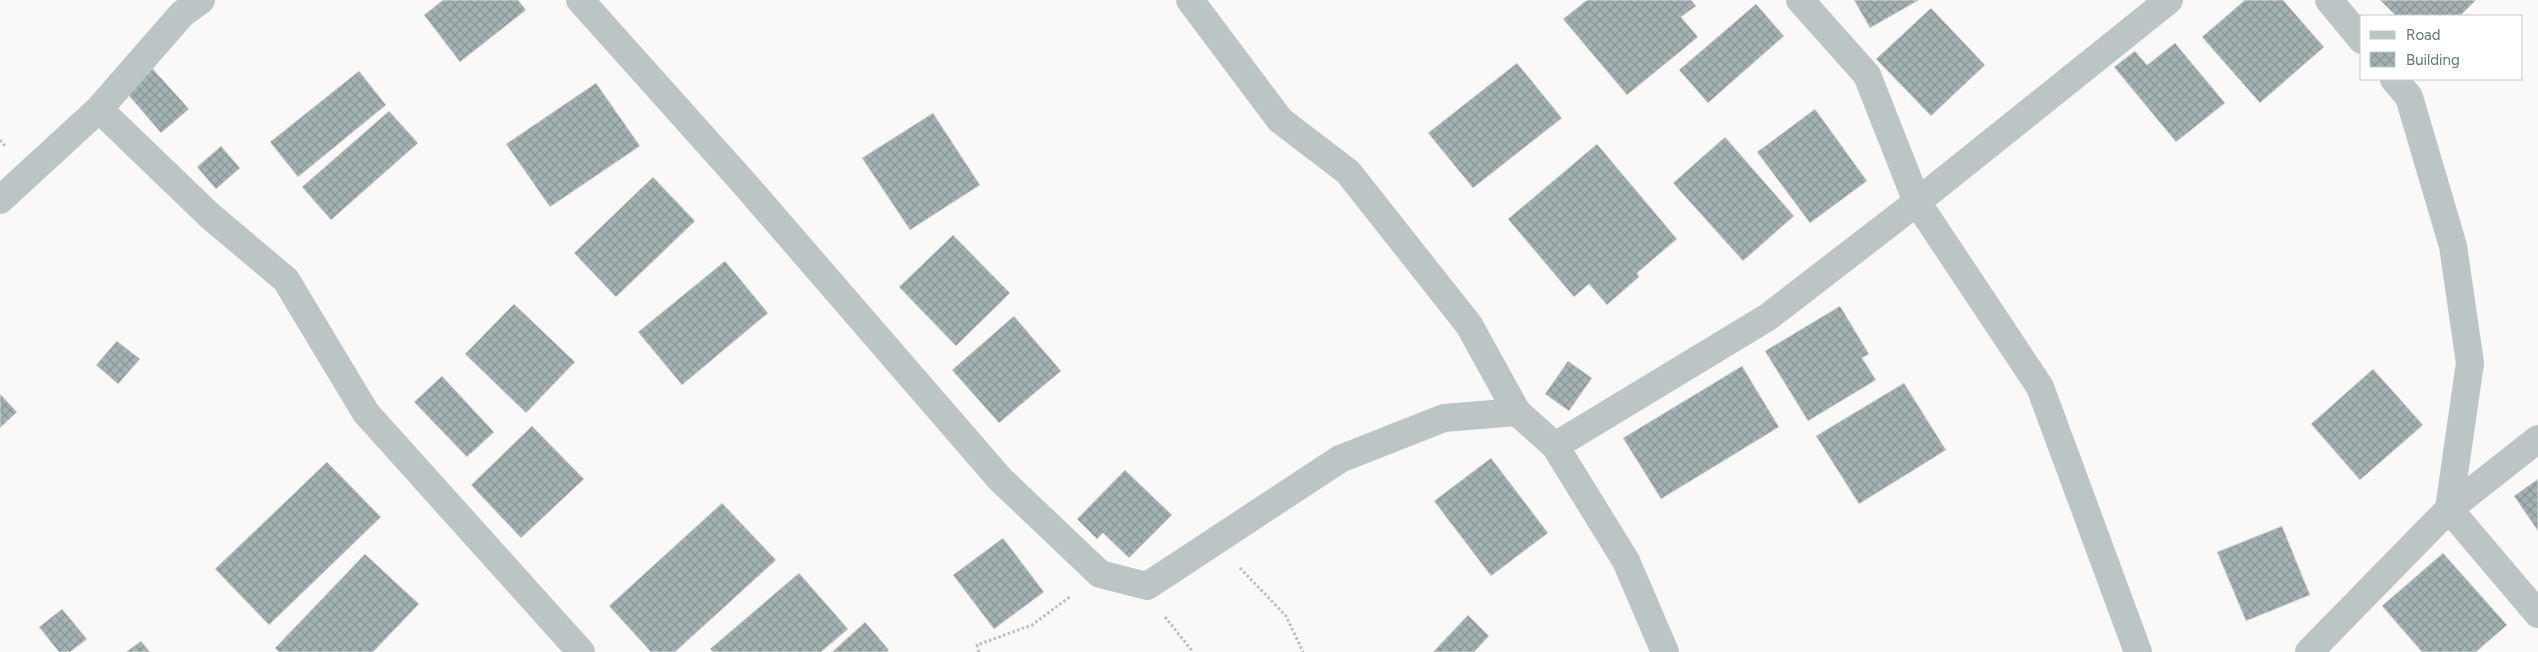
<svg xmlns="http://www.w3.org/2000/svg" width="2538" height="652" viewBox="0 0 2538 652" font-family="Figtree,sans-serif">
  <style>
    .building { fill: url(#building-cross-hatch); stroke: #dcdbda }
    .lines { fill: none; stroke-linecap: round; stroke-linejoin: round }
    .path { stroke: #b8bebe; stroke-width: 3; stroke-dasharray: 2.5 2.5; stroke-linecap: butt }
    .minor { stroke: #bcc5c6; stroke-width: 28 }
  </style>
  <defs>
    <pattern id="building-cross-hatch" width="8" height="8" patternUnits="userSpaceOnUse" patternTransform="scale(1.25)"><rect width="8" height="8" fill="#a4b2b3"/><path d="M0 0l8 8M0 8l8-8" fill="none" stroke="#899697"/></pattern>
  </defs>
  <rect width="100%" height="100%" fill="#faf9f8"/>
  <path class="building" d="M443,0H518L526,10L460,62L424,15Z
    M1587,0H1691L1696,6L1681,17L1698,37L1627,95L1563,19Z
    M1854,0H1919L1870,28Z
    M2245,0H2283L2324,47L2260,103L2202,37Z
    M2380,0H2476L2460,16H2396Z
    M1756,4L1784,36L1708,103L1679,70Z
    M1931,8L1985,65L1931,116L1876,59Z
    M2175,43L2225,103L2176,142L2114,67L2135,51L2147,65Z
    M1517,63L1562,118L1473,188L1428,133Z
    M152,68L189,109L161,133L125,91Z
    M359,71L386,105L298,177L270,142Z
    M596,83L640,146L550,207L506,144Z
    M1815,109L1867,181L1810,223L1757,152Z
    M389,111L418,143L331,220L302,187Z
    M933,113L980,185L910,230L862,158Z
    M1725,137L1794,216L1743,261L1673,183Z
    M1597,144L1677,239L1637,273L1639,277L1607,305L1589,284L1574,297L1508,219Z
    M221,146L240,168L216,189L197,167Z
    M653,177L695,221L616,297L574,253Z
    M953,235L1010,293L956,346L899,287Z
    M725,261L768,313L682,385L638,332Z
    M514,304L575,362L526,413L465,354Z
    M1840,306L1869,354L1862,358L1876,380L1808,421L1765,351Z
    M1014,316L1061,371L999,423L952,370Z
    M117,341L140,359L118,384L96,365Z
    M1568,361L1592,378L1569,411L1545,394Z
    M1742,366L1779,427L1661,499L1623,438Z
    M2373,369L2423,425L2360,480L2311,424Z
    M442,376L494,432L467,457L414,402Z
    M1904,383L1946,450L1859,504L1816,436Z
    M0,394L17,412L0,428Z
    M532,426L584,479L521,538L471,485Z
    M1491,458L1548,533L1491,576L1434,501Z
    M327,462L381,517L269,625L215,569Z
    M1125,470L1172,515L1129,558L1103,533L1097,539L1077,519Z
    M2538,479V531L2514,496Z
    M722,503L776,560L675,652H651L609,606Z
    M2282,526L2310,595L2246,621L2217,552Z
    M1003,538L1044,592L994,629L953,575Z
    M2443,553L2507,625L2476,652H2422L2382,606Z
    M365,554L419,604L373,652H279L275,648Z
    M799,573L848,629L821,652H713L710,649Z
    M62,609L87,639L70,652H59L39,627Z
    M1468,615L1489,636L1474,652H1433Z
    M865,622L889,650L887,652H832Z
    M141,641L150,652H126Z"/>
  <g class="lines">
    <path class="path" d="M0,140L5,146
      M1240,568L1286,616L1303,652
      M1165,617L1193,652
      M979,652L977,645L1032,625L1071,596"/>
    <path class="minor" d="M580,0L743,182L1000,479L1100,574L1147,586L1340,459L1444,418L1517,412
      M1190,0L1280,120L1348,172L1469,325L1517,412L1555,446L1626,561L1665,652
      M1800,0L1867,75L1917,202L2040,387L2138,652
      M2329,0L2362,40
      M2394,79L2409,97L2453,246L2470,363L2449,509L2538,614
      M99,109L209,215L286,280L366,413L581,652
      M0,200L99,109L182,14L201,0
      M1555,446L1768,317L1917,202L2169,0
      M2309,652L2449,509L2538,439"/>
  </g>
  <rect x="2360" y="15" width="162" height="65" fill="#ffffff" stroke="#c0c9ca"/>
  <rect x="2370" y="31" width="25" height="8" fill="#bcc5c6" stroke="#c0c9ca"/>
  <text x="2406" y="40" font-size="15" fill="#61787b">Road</text>
  <rect x="2370" y="52" width="25" height="15" fill="url(#building-cross-hatch)" stroke="#c0c9ca"/>
  <text x="2406" y="65" font-size="15" fill="#61787b">Building</text>
</svg>
